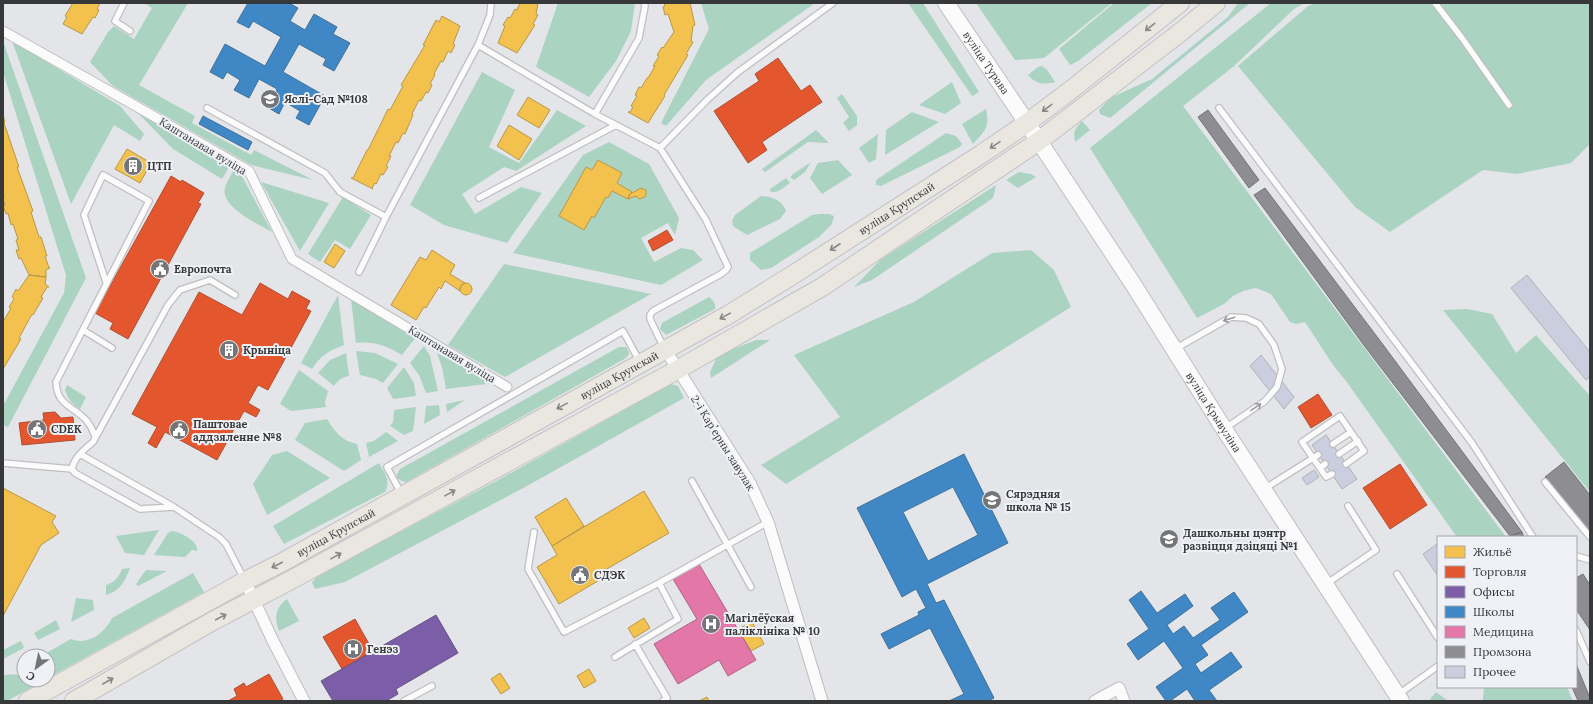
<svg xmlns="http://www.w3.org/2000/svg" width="1593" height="704" viewBox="0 0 1593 704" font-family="Lora,serif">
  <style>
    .green { fill: #aad3c2 }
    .homes { fill: #f2c14e; stroke: #ba9848 }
    .shops { fill: #e4572e; stroke: #b04e32 }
    .offices { fill: #7b5ea7; stroke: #675386 }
    .schools { fill: #3f88c5; stroke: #3d709b; fill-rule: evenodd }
    .health { fill: #e377a8; stroke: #af6487 }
    .industry { fill: #8d8d92; stroke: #737478 }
    .building { fill: #cacede; stroke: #b1b2b5 }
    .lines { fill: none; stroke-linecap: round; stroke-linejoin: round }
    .service-casing { stroke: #bfbfc2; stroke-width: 8 }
    .pedestrian-casing { stroke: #bfbfc2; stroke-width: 11 }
    .minor-casing { stroke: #bfbfc2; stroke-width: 13 }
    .secondary-casing { stroke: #bfbfc2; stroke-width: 18 }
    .primary-casing { stroke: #c2c2c4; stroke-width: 20 }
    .service { stroke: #fbfbfc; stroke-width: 5.5 }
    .pedestrian { stroke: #fbfbfc; stroke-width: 9 }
    .minor { stroke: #fbfbfc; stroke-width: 11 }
    .secondary { stroke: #fbfbfc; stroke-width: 16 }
    .primary { stroke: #eae7e0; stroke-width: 18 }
    .oneway { stroke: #888785 }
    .oneway2 { stroke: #999a9b }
    .labels { text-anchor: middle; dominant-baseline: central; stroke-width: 4; stroke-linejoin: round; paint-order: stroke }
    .street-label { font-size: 11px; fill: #37383a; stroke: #eff1f7 }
    .poi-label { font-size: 11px; font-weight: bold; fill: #37383a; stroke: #eff1f7; text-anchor: start }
  </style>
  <rect width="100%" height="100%" fill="#e4e5e8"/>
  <path class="green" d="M144,3H188L139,85L195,116L192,123L251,155L254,150L313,180L251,165L113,86L90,62L108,32L114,26L134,39L152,8Z
    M558,3H635L631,31L616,61L589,97L536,67Z
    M701,3H815L706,80L666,126L661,123L709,29Z
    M908,3H923L979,92L972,96Z
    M976,3H1112L1044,58L1015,60Z
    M1114,3H1152L1078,61L1070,65L1059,49Z
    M1238,3H1250L1110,118L1100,114L1099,110L1110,98L1152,79L1228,17Z
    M1271,3H1305L1294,9L1233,67L1183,106L1506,537H1457L1346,381L1333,365L1305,322L1296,324L1290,322L1271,294L1256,288L1243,291L1233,296L1224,304L1197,318L1090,148Z
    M1316,3H1590V144L1571,163L1517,174L1483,170L1390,232L1355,207L1238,66L1308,6Z
    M3,41L86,278L8,427L3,425V406L64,293L66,275L3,72Z
    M12,41L120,106L144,134L140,141L114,125L71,204Z
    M1038,67L1042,66L1047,70L1055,82C1043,85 1036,84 1028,75Z
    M482,72L515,90L489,147L519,163L557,110L586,126L516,171L504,167L462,194L475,214L521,187L542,193L507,243L444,225L410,205Z
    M952,82L961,103L945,114L919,105Z
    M842,94L857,116V125L849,131L843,123L849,117L837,98Z
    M986,109C990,128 985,131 973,144L962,124Z
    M135,110L231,164L222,179L173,149Z
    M912,112L939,122L885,155L886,130Z
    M1082,121L1090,130L1075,142C1073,132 1075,128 1082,121Z
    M816,130L829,143L808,142L765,172L762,169Z
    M946,133L956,136L962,144L960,147L881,186L876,185V180Z
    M878,134L876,159L869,163L859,148Z
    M609,142L649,164L679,218L675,235L668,223L641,238L654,262L681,248L693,250L703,260L661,285L513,253L583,155Z
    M838,160L852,175L822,194L810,178L818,163Z
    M811,162L805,172L794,180L791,178V176L793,174Z
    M236,165L272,232C259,224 220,207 225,188C227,180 233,173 236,165Z
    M1019,172L1031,174L1036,177L1018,188L1006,180Z
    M786,178L790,183C784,187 779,193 771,192L770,189Z
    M261,182L329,203L300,251Z
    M996,185L993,198L872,280L854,287L880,260Z
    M761,196C773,197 782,200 786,211L780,219L747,235L733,226L732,221L735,215Z
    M343,197L371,215L350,249L335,240L320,262L308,254Z
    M820,214H829L834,216L832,224L819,237L771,268L761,270L750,260V253L812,215Z
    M1031,250L1054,270L1071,307L786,484L761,465L840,417L794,355L914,302L992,253Z
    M504,264L651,294L505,377L448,345Z
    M338,295L344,345C330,350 320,356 312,369L301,363Z
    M709,297C713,300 716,303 715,309L666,335L660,329L662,323Z
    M351,299L416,337L402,355C387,346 374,341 356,343Z
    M1467,309L1492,314L1516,353L1536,335L1590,396V492L1443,310Z
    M756,340H770L711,378L710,372L718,355Z
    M424,346L430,356L438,391L426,393L419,375L410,363Z
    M619,347H626L628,350L629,354L626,358L406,482L402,481L397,478V474L400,469Z
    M356,351L375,353L398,364L383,383L376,379L360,375Z
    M346,353L349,376C342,377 338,380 334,386L318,373L330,360Z
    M437,353L495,383L446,389L442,367Z
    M404,367L414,383L416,396L393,399L387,388Z
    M299,370L328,391L325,402L326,407L291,411L280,404Z
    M671,384L678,386L684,398L527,486L345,582L315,589L312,583L317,576L498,480Z
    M67,385L86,397L80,409C72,404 68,399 65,390Z
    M465,400L447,412L446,404Z
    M439,405L440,415L424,424L426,406Z
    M416,407L413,431L404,435L390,426L393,422L394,410Z
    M327,419C335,432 342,441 357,444L361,460L344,471L295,440L305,423Z
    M386,432L398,441L369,457L366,443L374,441Z
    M287,451L330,478L267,515L253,484L272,455Z
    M379,463C385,474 391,480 385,492L284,544L273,526Z
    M159,530L144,555L125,553L116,536Z
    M172,531C180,532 199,541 197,551L192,550L185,557L154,555L168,533Z
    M130,568C125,581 120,591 106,595V585C114,583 119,577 122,569Z
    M146,570L167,571L138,586L136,584Z
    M193,573L204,592L48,678V656H46L48,652L71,639C88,646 105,633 112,618Z
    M76,598L93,600L94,610L71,622Z
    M287,599L299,621L279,631C274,618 275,608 287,599Z
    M56,620L60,629L38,640L34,633Z
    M21,641L24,648L3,659V650Z
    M24,674V680H45L7,701H3V676C9,673 17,676 24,674Z
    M1484,687H1567L1573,701H1481L1483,699Z
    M1436,692L1448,701H1431L1430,699Z"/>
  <path class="homes" d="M73,3H100L97,9L99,10L95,18L93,17L82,34L63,24L67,17L65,16Z
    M520,3H538L536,14L538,15L533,24L535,25L517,53L498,43L505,26L503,25L508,17L510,18L515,9L517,10Z
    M664,3H690L695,25L693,26L691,41L693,42L686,54L688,55L664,95L665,96L648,123L628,112H630L633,107L631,106L637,96L635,95L639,87L641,88L647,78H648L655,66H653L659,56L657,55L662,47L663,48L674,32L668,14L665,15L663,7L665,6Z
    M442,16L460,26L453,44L455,45L451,53L448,51L443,62L441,61L434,74L435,75L430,84L432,85L428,93L426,92L421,101L419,100L412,114L413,115L405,134L403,133L398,143L396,142L389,156H391L386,166L388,167L383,175L381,174L376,184L375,183L372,188L373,189L351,178H353L367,150H368L388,109L390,110L403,86L401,85L425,45H423L436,20L439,22Z
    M528,97L550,110L539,128L517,115Z
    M3,115L5,122L4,123L19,167H17L33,211L31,212L39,237H41L47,256H45L49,268H50L46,270V277L29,275L21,258L19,259L16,250H19L16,240L18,239L13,224L11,225L8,213L6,214L3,206L5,205L3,199L4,195L3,192Z
    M509,125L532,139L519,160L497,146Z
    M127,149L151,163L140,183L115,169Z
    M598,160L622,173L617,183L632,192L629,195L628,199L612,191L608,198L606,197L594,218L592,216L584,230L559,216L586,167L592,170Z
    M641,188L646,190V194L645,197L639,199L636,196L628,199L630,194Z
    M335,244L345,251L334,268L324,262Z
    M432,250L455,265L450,274L465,283L461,286L460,291L445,281L441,289L439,287L426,308L424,307L416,320L391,305L420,257L426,260Z
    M29,275L46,277L45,284L49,287H47L41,297L43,298L33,315L32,314L19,338L21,339L3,369V322L11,308L9,307L14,299L12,297L16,289L18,291Z
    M460 289a6 6 0 1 1 12 0a6 6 0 1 1-12 0Z
    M3,488L56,516L52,522L59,533L41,545L3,616Z
    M644,491L669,533L605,570L608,575L559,604L537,567L557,555L552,546Z
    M566,498L584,526L552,546L535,517Z
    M644,618L650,628L634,638L628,628Z
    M752,622L764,644L751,651L738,629Z
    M589,669L596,681L584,688L577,676Z
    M500,673L510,688L501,694L491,679Z
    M707,697L709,701H699Z"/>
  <path class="shops" d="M778,58L801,91L810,85L822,102L762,142L767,150L748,163L714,111L759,81L755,74Z
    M171,176L181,182L182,180L204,193L198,203L201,204L128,339L110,329L113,323L95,313Z
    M667,230L673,240L653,251L648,241Z
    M260,283L288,299L292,291L310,301L306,309L311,311L268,390L258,385L248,403L260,410L256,417L244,411L217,460L165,432L156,448L148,443L157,427L132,414L199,292L242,315Z
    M1318,394L1332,415L1311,428L1298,407Z
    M55,412L61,418L73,417L75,440L22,445L19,423L44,420L43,413Z
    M1400,464L1427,505L1390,529L1363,488Z
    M355,619L373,651L342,669L323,637Z
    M269,674L283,699L280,701H228L237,696L234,689L244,683L246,687Z"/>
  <path class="offices" d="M436,615L458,653L396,689L398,694L386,701H333L321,681Z"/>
  <path class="schools" d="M248,3H289L298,8L290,21L305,30L314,14L337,27L333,34L350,43L334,71L323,65L326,59L299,44L283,72L325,96L309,125L296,118L300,111L285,102L279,114L267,107L277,89L259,79L249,98L234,90L240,80L227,72L223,79L210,72L225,44L265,66L281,37L253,21L249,28L237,22Z
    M203,116L252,142L248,150L199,124Z
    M964,454L1008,543L927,584L936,603L944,600L994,698L988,701H949L964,694L930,628L889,649L881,634L919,615L918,612L926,608L916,589L902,597L857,508ZM953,487L978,535L928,561L903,512Z
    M1141,591L1157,613L1185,594L1193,606L1167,625L1173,634L1184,626L1193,638L1220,620L1211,608L1234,592L1248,612L1201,645L1208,655L1195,664L1201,673L1231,652L1242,667L1209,690L1217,701H1195L1187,689L1170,701H1166L1156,687L1183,668L1164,641L1138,660L1127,644L1149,629L1129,600Z"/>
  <path class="health" d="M699,564L756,660L728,676L719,660L678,684L654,644L697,619L673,579Z"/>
  <path class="industry" d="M1208,110L1259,180L1249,188L1198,117Z
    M1265,188L1381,342L1522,532L1510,536L1366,348L1254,195Z
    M1564,462L1590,495V534L1545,477Z
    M1522,532L1524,537H1511L1510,536Z
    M1583,574L1590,585V630L1576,609V578Z
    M1576,664L1590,698V701H1578L1572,687H1576Z"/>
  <path class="building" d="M1527,275L1590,352V377L1586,380L1511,288Z
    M1261,355L1294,397L1284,409L1250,366Z
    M1326,435L1357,479L1342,489L1312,445Z
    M1314,470L1319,477L1307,485L1302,478Z
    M1437,544H1438V576L1423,554Z"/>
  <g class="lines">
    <g class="service-casing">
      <path id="service" d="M124,3L115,21L130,31
        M1435,3L1462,38L1509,105
        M478,45L595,114L660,148L706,220L728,267L726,270L721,274L653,311L650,315V319L664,348
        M207,108L325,173L340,192L386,217
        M1219,108L1472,443L1533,537
        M595,114L639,38L645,6L644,3
        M660,148L707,100L738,72L833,3
        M479,198L616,125
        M359,272L386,217L478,45L490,15L491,3
        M83,330L112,348
        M1175,349L1231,317L1246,318L1259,324L1274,345L1282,369L1277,387L1265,401L1224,429
        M95,436C92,429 90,423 84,418C70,405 57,404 56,382L149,201L103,175L84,215L106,282
        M1333,444L1351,432L1364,451L1346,464
        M80,454L174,507L219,537L226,544L244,579
        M1339,454L1358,441
        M3,463L72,469L75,473L140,509L174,507
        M1320,468L1325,464
        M72,469C74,457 85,449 93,442L168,305L180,290L210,280L235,295
        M1332,474L1326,477L1302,442L1340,416L1351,432
        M692,481L751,587
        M1545,482L1590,537
        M1264,489L1318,455
        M402,495L387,467L623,331L640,362
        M534,532L528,569L564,632L659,583L768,522
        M1576,556L1590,560
        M1397,574L1438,638
        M1326,584L1376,550L1348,506
        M1576,630L1590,662
        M635,644L667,698L663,701
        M615,657L678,619L659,583
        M1399,694L1438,666
        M404,701L432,686"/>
    </g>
    <g class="pedestrian-casing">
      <path id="pedestrian" d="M3,31L127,101L249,171L292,259L507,387"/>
    </g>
    <g class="minor-casing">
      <path id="minor" d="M665,349L750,483L768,522L822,701
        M245,581L272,639L304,701
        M1095,701L1119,688L1124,701"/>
    </g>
    <g class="secondary-casing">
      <g id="secondary">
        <path id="s1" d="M946,3L1027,123L1133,284L1224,429L1401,701"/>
      </g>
    </g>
    <g class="primary-casing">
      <g id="primary">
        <path id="s2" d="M28,701L245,581L281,563L728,315L791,276L980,155L1027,123L1067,93L1180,3"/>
        <path d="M74,701L211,622L291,580L677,370L822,287L1039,141L1182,31L1216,3"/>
      </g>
    </g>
    <use href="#service" class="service"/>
    <use href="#pedestrian" class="pedestrian"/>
    <use href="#minor" class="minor"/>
    <use href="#secondary" class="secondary"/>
    <use href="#primary" class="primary"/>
  </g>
  <defs><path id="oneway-shaft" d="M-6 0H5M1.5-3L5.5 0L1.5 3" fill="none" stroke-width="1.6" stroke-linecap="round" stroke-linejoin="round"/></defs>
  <g class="oneway">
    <use href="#oneway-shaft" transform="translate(1150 27) rotate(142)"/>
    <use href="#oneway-shaft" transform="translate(1047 108) rotate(143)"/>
    <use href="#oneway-shaft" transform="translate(995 145) rotate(146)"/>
    <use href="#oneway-shaft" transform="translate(835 247) rotate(147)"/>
    <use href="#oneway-shaft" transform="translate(725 316) rotate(151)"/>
    <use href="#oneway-shaft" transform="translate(562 406) rotate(151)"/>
    <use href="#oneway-shaft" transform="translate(450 493) rotate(-29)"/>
    <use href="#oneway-shaft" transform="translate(336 556) rotate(-29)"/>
    <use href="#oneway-shaft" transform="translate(277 565) rotate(153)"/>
    <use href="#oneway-shaft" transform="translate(221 617) rotate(-28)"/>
    <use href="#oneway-shaft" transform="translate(108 681) rotate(-30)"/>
  </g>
  <g class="oneway2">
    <use href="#oneway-shaft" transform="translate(1229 319) rotate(162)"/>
    <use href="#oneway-shaft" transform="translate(1256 407) rotate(-34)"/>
  </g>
  <defs>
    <g id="school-disc" transform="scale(1)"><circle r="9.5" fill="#747577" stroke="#eff1f7"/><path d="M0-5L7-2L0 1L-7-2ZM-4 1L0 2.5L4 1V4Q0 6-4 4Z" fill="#fff"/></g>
    <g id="building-disc" transform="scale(1)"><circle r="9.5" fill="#747577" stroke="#eff1f7"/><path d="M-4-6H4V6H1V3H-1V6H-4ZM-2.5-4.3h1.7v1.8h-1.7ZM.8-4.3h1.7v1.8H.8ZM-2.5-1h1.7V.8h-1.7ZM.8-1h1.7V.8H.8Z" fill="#fff"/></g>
    <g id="civic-disc" transform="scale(1)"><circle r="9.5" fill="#747577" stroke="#eff1f7"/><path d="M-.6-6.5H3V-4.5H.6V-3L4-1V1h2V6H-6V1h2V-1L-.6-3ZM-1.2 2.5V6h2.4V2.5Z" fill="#fff"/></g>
    <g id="hospital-disc" transform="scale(1)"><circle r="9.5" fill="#747577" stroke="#eff1f7"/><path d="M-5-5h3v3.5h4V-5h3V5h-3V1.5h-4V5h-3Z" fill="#fff"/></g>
  </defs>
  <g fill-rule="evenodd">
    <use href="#school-disc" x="270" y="99"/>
    <use href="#building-disc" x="133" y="166"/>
    <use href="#civic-disc" x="160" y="269"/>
    <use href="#building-disc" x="229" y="350"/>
    <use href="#civic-disc" x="37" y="429"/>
    <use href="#civic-disc" x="179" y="430"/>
    <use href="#school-disc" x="992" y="500"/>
    <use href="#school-disc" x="1169" y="539"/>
    <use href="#civic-disc" x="580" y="575"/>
    <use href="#hospital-disc" x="711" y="624"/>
    <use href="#hospital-disc" x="353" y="649"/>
  </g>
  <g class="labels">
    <g class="street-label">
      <text stroke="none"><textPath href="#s1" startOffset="72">вуліца Турава</textPath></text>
      <text transform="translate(203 146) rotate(31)">Каштанавая вуліца</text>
      <text stroke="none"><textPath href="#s2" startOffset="999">вуліца Крупскай</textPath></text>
      <text transform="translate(452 354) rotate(31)">Каштанавая вуліца</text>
      <text stroke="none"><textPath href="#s2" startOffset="675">вуліца Крупскай</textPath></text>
      <text stroke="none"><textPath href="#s1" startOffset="489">вуліца Крывуліна</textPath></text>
      <text transform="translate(723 443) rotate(58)">2-і Карʼерны завулак</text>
      <text stroke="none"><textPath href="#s2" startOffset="351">вуліца Крупскай</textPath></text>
    </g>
    <g class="poi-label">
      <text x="284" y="99">Яслі-Сад №108</text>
      <text x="147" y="166">ЦТП</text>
      <text x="174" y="269">Европочта</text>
      <text x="243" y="350">Крыніца</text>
      <text x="193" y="424">Паштовае<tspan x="193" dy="13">аддзяленне №8</tspan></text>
      <text x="51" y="429">CDEK</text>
      <text x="1006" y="494">Сярэдняя<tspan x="1006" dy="13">школа № 15</tspan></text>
      <text x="1183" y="533">Дашкольны цэнтр<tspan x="1183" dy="13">развіцця дзіцяці №1</tspan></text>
      <text x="594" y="575">СДЭК</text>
      <text x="725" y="618">Магілёўская<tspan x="725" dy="13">паліклініка № 10</tspan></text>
      <text x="367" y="649">Генэз</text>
    </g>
  </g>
  <rect width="1593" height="704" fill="none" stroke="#37383a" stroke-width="8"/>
  <rect x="1437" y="536" width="140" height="152" fill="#eff1f7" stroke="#a5a7ab"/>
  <rect x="1445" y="546" width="20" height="12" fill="#f2c14e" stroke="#a5a7ab"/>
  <text x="1473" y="556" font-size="12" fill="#37383a">Жильё</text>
  <rect x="1445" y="566" width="20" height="12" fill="#e4572e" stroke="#a5a7ab"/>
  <text x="1473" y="576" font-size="12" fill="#37383a">Торговля</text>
  <rect x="1445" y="586" width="20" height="12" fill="#7b5ea7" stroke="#a5a7ab"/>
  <text x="1473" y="596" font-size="12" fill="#37383a">Офисы</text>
  <rect x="1445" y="606" width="20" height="12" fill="#3f88c5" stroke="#a5a7ab"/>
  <text x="1473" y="616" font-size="12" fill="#37383a">Школы</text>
  <rect x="1445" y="626" width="20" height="12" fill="#e377a8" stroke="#a5a7ab"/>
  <text x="1473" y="636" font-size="12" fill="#37383a">Медицина</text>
  <rect x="1445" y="646" width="20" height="12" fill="#8d8d92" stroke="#a5a7ab"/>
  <text x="1473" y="656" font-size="12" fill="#37383a">Промзона</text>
  <rect x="1445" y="666" width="20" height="12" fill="#cacede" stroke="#a5a7ab"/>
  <text x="1473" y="676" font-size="12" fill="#37383a">Прочее</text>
  <g transform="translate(36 668) rotate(213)"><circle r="19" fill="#eff1f7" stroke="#a5a7ab"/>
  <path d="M0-3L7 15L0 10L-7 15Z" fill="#747577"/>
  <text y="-6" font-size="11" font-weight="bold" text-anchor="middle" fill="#37383a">С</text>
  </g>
</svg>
